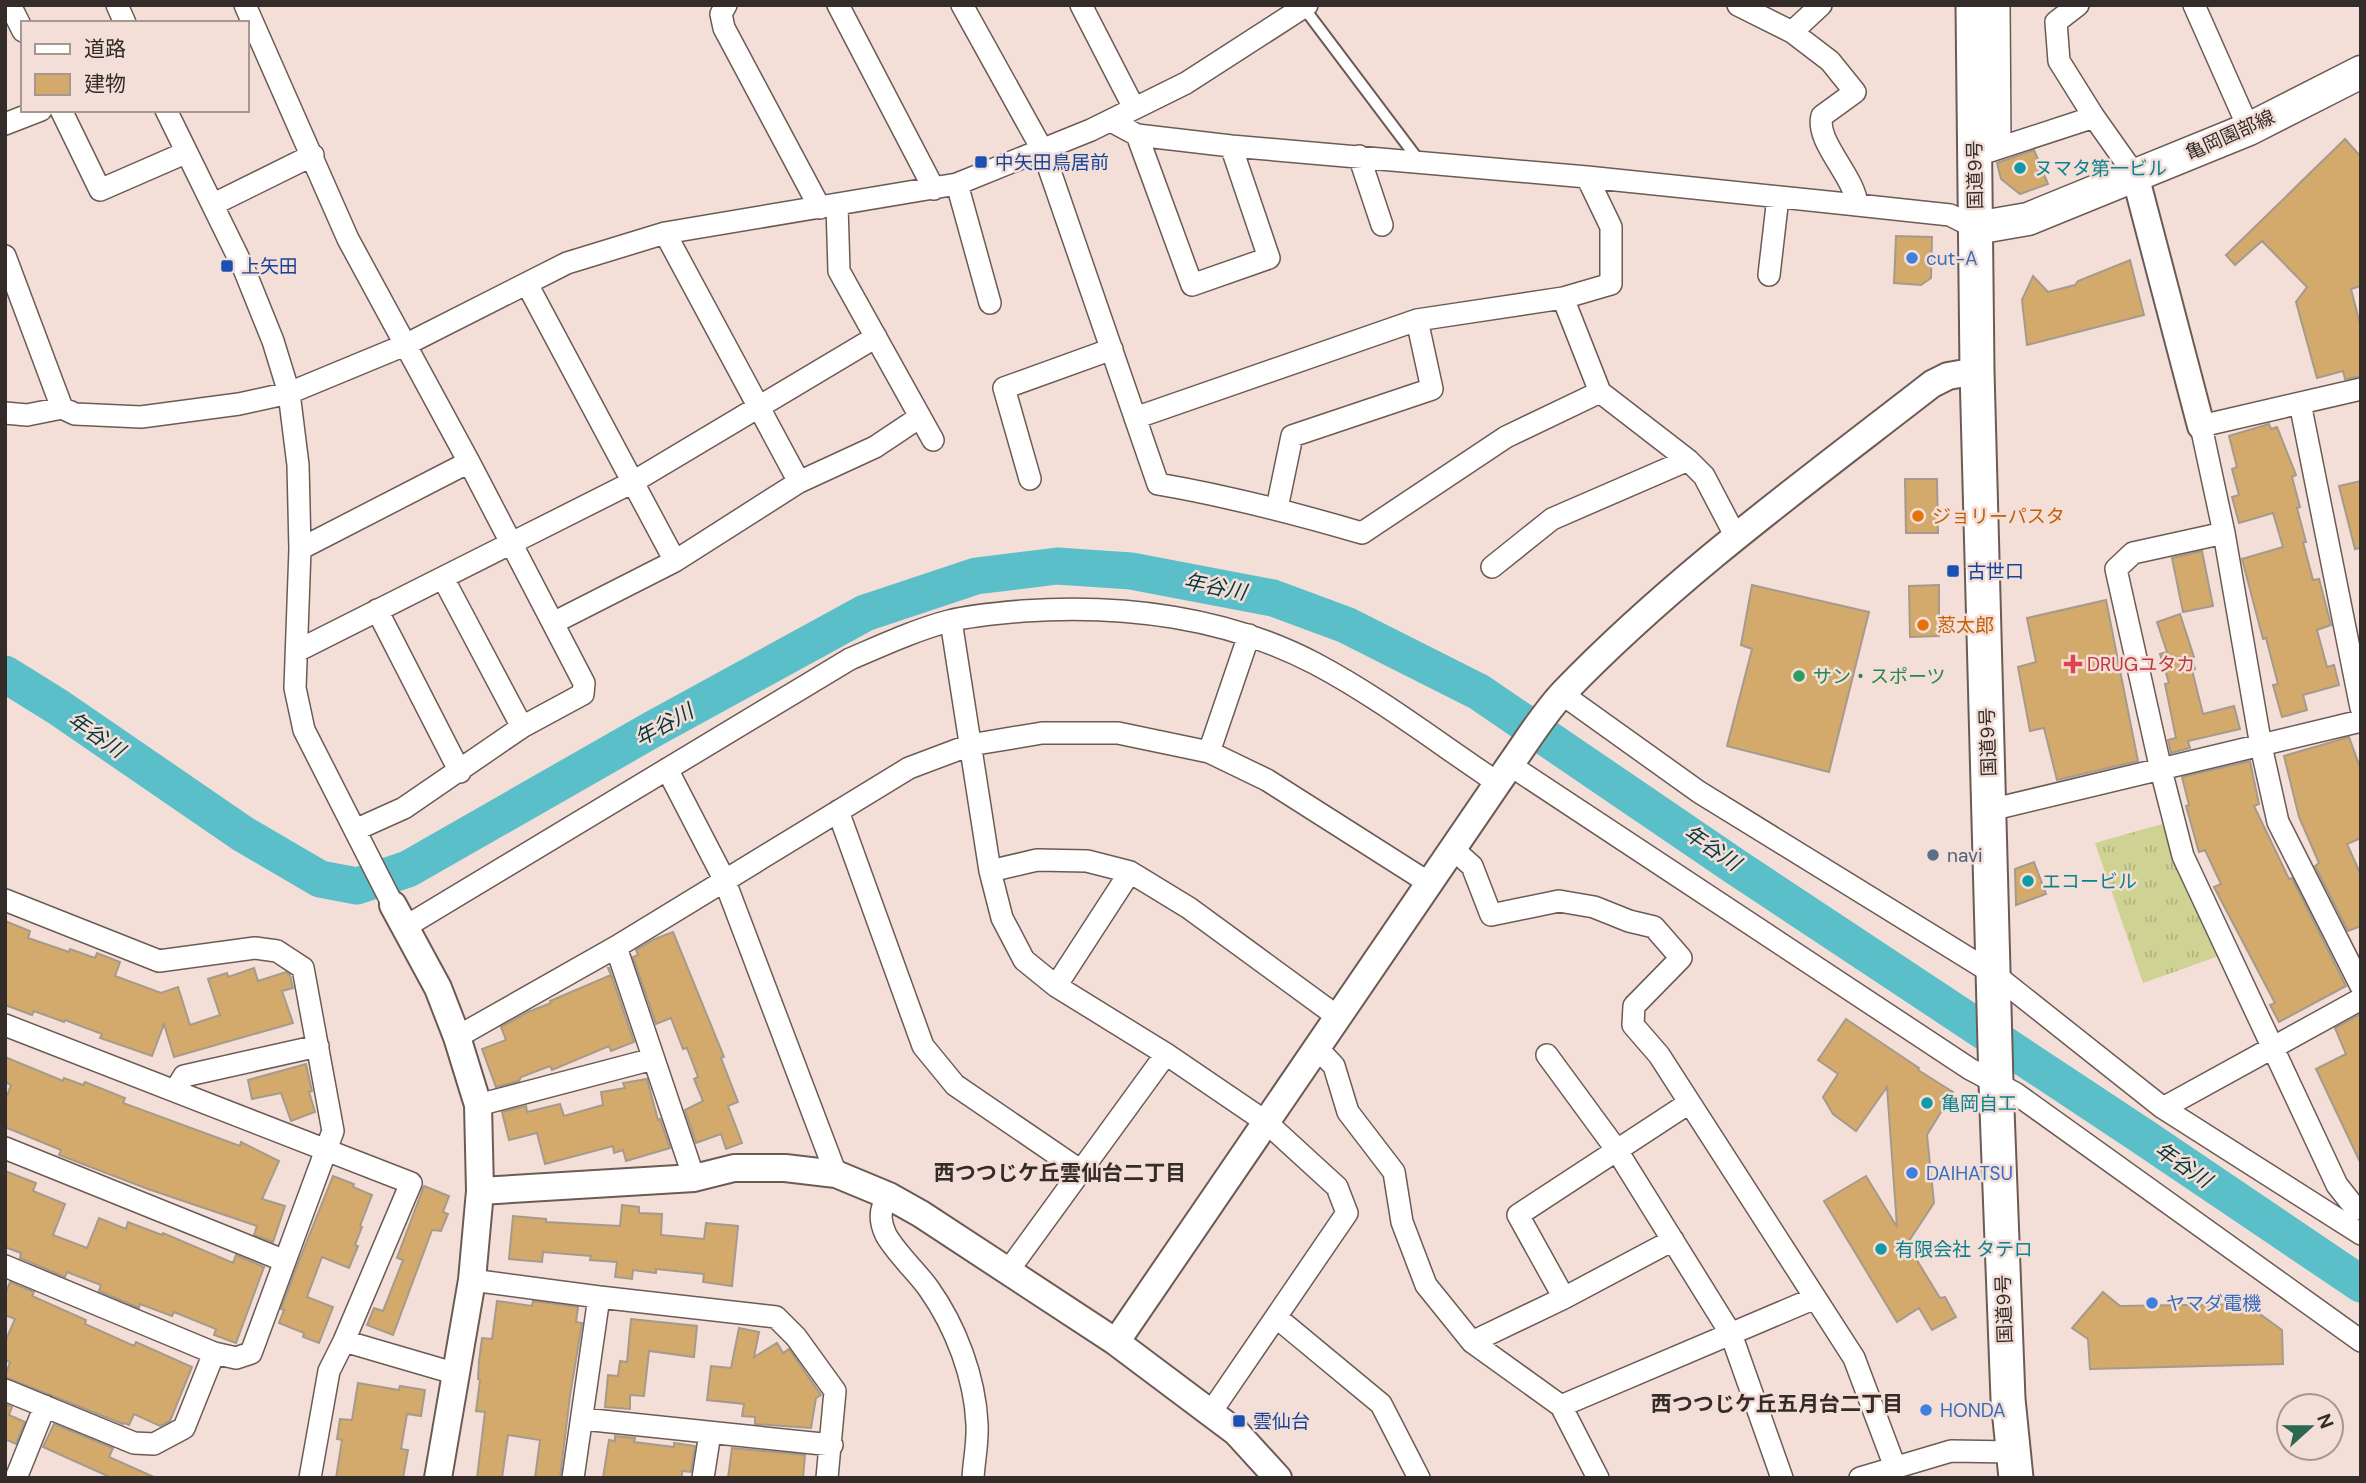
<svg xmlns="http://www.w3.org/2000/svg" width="2366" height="1483" viewBox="0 0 2366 1483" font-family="'DM Sans','Noto Sans JP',sans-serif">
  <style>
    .grass { fill: url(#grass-tufts) }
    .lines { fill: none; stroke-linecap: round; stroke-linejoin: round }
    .river { stroke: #5bbfc9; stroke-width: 37 }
    .building { fill: #d3aa6b; stroke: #a59a8b; stroke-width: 2 }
    .service-casing { stroke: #6c5b54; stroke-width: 14 }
    .minor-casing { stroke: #6c5b54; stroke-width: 24 }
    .tertiary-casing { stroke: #6c5b54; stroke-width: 30 }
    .primary-casing { stroke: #6c5b54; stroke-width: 35 }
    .trunk-casing { stroke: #6c5b54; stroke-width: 37 }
    .service { stroke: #fff; stroke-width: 10 }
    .minor { stroke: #fff; stroke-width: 21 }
    .tertiary { stroke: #fff; stroke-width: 26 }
    .primary { stroke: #fff; stroke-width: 32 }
    .trunk { stroke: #fff; stroke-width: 33 }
    .transit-dot { fill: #1a4fb4; stroke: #f3dfd7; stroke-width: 2.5 }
    .culture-dot { fill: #0f9aa8; stroke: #f3dfd7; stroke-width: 2.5 }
    .shop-dot { fill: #3f7fe0; stroke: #f3dfd7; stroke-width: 2.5 }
    .food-dot { fill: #e8710a; stroke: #f3dfd7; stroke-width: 2.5 }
    .health-dot { fill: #e0444e; stroke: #f3dfd7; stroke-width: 2.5 }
    .leisure-dot { fill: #2e9e5b; stroke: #f3dfd7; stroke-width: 2.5 }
    .service-dot { fill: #5c6f8a; stroke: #f3dfd7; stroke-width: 2.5 }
    .labels { text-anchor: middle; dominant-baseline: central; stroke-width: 5; stroke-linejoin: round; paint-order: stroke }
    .street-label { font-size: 19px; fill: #342c29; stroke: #f3dfd7 }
    .transit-label { font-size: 19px; fill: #164399; stroke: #f3dfd7; text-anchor: start }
    .culture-label { font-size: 19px; fill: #0d838f; stroke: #f3dfd7; text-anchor: start }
    .shop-label { font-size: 19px; fill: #366cbe; stroke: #f3dfd7; text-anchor: start }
    .food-label { font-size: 19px; fill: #c56008; stroke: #f3dfd7; text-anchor: start }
    .health-label { font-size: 19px; fill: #be3a42; stroke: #f3dfd7; text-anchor: start }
    .leisure-label { font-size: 19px; fill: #27864d; stroke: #f3dfd7; text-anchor: start }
    .service-label { font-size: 19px; fill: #4e5e75; stroke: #f3dfd7; text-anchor: start }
    .water-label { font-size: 21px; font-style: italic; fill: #05363b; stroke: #f3dfd7 }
    .neighbourhood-label { font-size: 21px; font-weight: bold; fill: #342c29; stroke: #f3dfd7 }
  </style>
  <defs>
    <pattern id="grass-tufts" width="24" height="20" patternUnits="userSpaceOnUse" patternTransform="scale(1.75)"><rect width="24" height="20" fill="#ced292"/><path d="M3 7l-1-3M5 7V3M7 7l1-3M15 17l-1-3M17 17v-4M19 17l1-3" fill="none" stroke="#b2b47e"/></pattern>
  </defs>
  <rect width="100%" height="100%" fill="#f3dfd7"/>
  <path class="grass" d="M2162,824C2176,871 2197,913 2219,956L2143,983L2095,843Z"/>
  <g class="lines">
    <path class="river" d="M5,674L58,707L243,834L320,879L357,886L408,869L653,729L865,613L976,576L1057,566L1131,571L1273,598L1346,625L1479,692L1733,865L2142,1136L2361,1284"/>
  </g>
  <path class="building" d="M2345,139L2361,157V286L2351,289L2361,328V376L2345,379L2343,371L2317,378L2296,302L2307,287L2262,241L2235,265L2226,255Z
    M2034,150L2048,184L2020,194L2001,179L1997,163Z
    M1896,236L1932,237L1931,278L1921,285L1894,283Z
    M2130,260L2144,315L2027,345L2022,300L2033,276L2048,292L2075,285L2078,281Z
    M2269,424L2271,429L2277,427L2296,475L2292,477L2300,507L2297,508L2306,542H2303L2313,580L2319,579L2331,625L2317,630L2327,667L2334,665L2339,685L2303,695L2307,710L2282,717L2273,685L2278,684L2266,638L2263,639L2242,559L2283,547L2273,513L2239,523L2232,497L2239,495L2232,469L2237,467L2229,436Z
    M1905,479H1937L1938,533H1906Z
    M2361,481V548L2355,549L2339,486Z
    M2202,551L2213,606L2183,612L2172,558Z
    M1752,585L1869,612L1829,772L1727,746L1752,649L1741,645Z
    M1939,585V636L1910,637L1909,586Z
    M2106,600L2138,761L2057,780L2044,728L2030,731L2018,667L2036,662L2027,618Z
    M2180,614L2194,657L2192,658L2195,669L2192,670L2203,714L2234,706L2240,729L2188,741L2190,748L2171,753L2168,740L2176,738L2165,684L2169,683L2160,654L2167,652L2157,622Z
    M2349,737L2361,770V838L2347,844L2361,875V926L2348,931L2315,866L2319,863L2299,817L2284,756Z
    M2250,761L2259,804L2254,806L2289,879L2292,878L2346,986L2279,1022L2270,1005L2275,1003L2214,887L2221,884L2205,850L2199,852L2186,806L2189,805L2182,777Z
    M2034,862L2046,894L2016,905L2015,869Z
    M5,921L30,931L28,938L69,952L70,949L95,958L97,953L120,962L115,976L161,993L178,987L190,1025L220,1015L208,979L227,973L228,977L254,968L258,981L286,972L290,975L293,988L282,991L293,1023L174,1057L164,1024L152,1056L100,1038L102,1034L65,1020L64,1022L34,1011L32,1015L5,1005Z
    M673,932L724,1057L721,1058L738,1102L728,1106L742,1143L726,1149L721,1134L696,1143L685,1110L703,1101L694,1079L698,1077L687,1048L683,1049L671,1018L656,1024L633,957L638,955L636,950L655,939Z
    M608,968H609L634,1042L611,1051L609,1046L552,1070L550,1066L521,1077L519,1081L496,1087L482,1049L506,1040L501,1027L528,1012L551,1003L550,1001L611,975Z
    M2361,1014V1164L2316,1069L2346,1054L2335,1028Z
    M1846,1019L1919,1068L1918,1070L1953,1092L1927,1135L1934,1203L1907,1244L1940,1298L1945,1297L1956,1317L1932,1330L1919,1308L1897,1322L1824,1201L1866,1176L1897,1227L1887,1087L1856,1131L1833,1114L1823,1097L1838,1074L1818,1060Z
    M5,1057L63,1081L64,1078L83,1085L85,1082L125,1098L123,1103L240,1146L241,1142L279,1161L262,1199L285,1206L273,1242L254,1235L257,1226L148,1189L59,1155L61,1150L5,1127V1101L11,1085L5,1082Z
    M306,1064L312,1091L309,1092L315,1112L291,1121L281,1093L252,1099L248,1080Z
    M647,1079L658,1120L660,1119L670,1148L626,1161L623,1150L614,1153L613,1146L545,1164L537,1133L509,1140L502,1112L526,1106L527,1112L560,1104L564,1116L603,1105L601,1092L625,1088L623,1083Z
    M5,1171L36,1183L33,1191L65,1204L53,1235L87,1248L99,1218L126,1229L128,1222L162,1235L163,1233L233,1263L236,1255L264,1267L236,1343L214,1335L216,1329L174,1312L172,1316L140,1304L139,1308L99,1291L101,1285L67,1272L65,1277L20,1258L21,1253L5,1247Z
    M333,1176L354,1184L353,1187L372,1195L360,1226L362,1227L355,1245L358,1246L349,1268L322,1257L307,1297L333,1307L319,1343L303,1337L304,1333L279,1323L284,1310L281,1309L297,1266Z
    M424,1186L449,1196L443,1212L448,1214L441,1231L432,1230L393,1335L367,1325L374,1308L383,1311L403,1260L397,1258Z
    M622,1205L639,1207V1213L662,1214L661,1235L704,1239L706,1223L738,1226L732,1286L703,1282L704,1274L656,1269V1273L633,1270L632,1279L615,1277L617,1262L590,1260L591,1256L543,1252L542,1262L509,1259L513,1216L546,1219V1222L620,1226Z
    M10,1282L34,1292L32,1296L86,1320L85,1324L134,1346L136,1342L192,1367L170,1421L160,1426L134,1414L129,1425L124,1423L123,1424L5,1377L10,1362L5,1360V1342L15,1319L5,1315V1295Z
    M2103,1292L2120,1306L2246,1304L2282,1330L2283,1364L2090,1369L2088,1339L2072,1328Z
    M497,1301L532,1306L533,1301L578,1307L576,1322L582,1323L570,1396L560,1478H535L540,1440L508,1435L502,1478H477L485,1412L476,1411L480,1380L478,1379L479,1361L482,1338L492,1339Z
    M631,1319L697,1326L694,1357L649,1351L644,1396L630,1395V1409L605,1407L608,1375L618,1376L620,1361L627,1362Z
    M739,1328L759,1332L754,1357L777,1343L783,1353L789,1349L821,1395L816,1398L811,1428L755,1424V1417L742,1416L744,1404L707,1400L711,1366L731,1368Z
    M358,1383L399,1390L400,1386L425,1390L421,1416L407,1414L401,1449L408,1450L403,1478H336L342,1440L337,1439L340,1419L352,1420Z
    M5,1404L12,1407L9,1415L25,1422L16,1444L5,1439Z
    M54,1424L113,1448L109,1457L156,1478H112L43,1447Z
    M615,1436L635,1438L634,1442L674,1447V1443L695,1446L691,1472L682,1471V1478H603L609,1440L615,1441Z
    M732,1448L805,1455L803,1478H728Z"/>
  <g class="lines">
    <g class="service-casing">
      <path id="service" d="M1304,8L1420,162"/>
    </g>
    <g class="minor-casing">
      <path id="minor" d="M10,5L23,31
        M117,5L125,23
        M245,5L348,239L469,462L584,683L583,694L522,727L404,808L355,830
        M726,5L721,14L724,28L820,208
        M838,5L934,189
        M962,5L1043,151L1158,484C1228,496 1294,513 1362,533L1506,437L1600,392
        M1081,5L1134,108
        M1738,5L1792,32L1830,61L1855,92L1822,116C1815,142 1855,176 1857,205
        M1999,5L2000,147
        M2078,5L2056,22L2059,61L2094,117L2135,175
        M2194,5L2249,129
        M1792,32L1821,5
        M61,110L100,190L185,153
        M166,110L244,269L273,341L289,393L298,465L300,549L295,688L304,730L393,905
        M1111,121L1137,135L1231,146L1587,177L1857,205L1950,215L1976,228
        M5,124L41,110
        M1137,135L1192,285L1269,258L1231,146
        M1990,151L2094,117
        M1359,156L1382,225
        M957,184L990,303
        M214,204L313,155
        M837,205L839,271L933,440
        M665,233L799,482
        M5,256L62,408
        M1769,275L1778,197
        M527,284L675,561
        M1563,298L1600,392L1688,460L1704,476L1736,537
        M2361,389L2201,426L2224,533L2261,746L2278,822L2361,986
        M2300,403L2361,708
        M5,413L27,415L62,408L75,414L141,417L239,404L289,393L405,345L567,263L665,233L957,184L1091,130L1186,83L1307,5
        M1135,418L1417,320L1563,298L1611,284V227L1587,177
        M1030,479L1004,388L1112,349
        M1277,508L1292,436L1432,389L1417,320
        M2224,533L2133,553L2116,569L2161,770L2183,856L2337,1185L2356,1209L2361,1207
        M300,549L469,462
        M1492,567L1552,519L1688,460
        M443,578L522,727
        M377,610L460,772
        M951,621L990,871L1002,918L1024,960L1056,986L1166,1054L1266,1122L1337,1187L1347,1213L1211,1412
        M553,623L675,561L799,482L875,447L920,417
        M297,651L633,482L876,337
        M1562,694L1699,792L1994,974L2163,1108L2361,1234
        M1209,752L1249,635
        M1510,765L1970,1069L2015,1093L2361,1341
        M667,769L724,879L836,1174
        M1990,810L2361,721
        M838,811L923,1046L955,1085L1081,1171
        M1453,849L1472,866L1491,915L1559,901L1594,907L1629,921L1654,927L1681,958L1634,1006L1633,1025L1659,1055L1854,1358L1895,1467
        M990,871L1037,860L1087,861L1130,872L1189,908L1338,1017
        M5,900L159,961L255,948L277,951L303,968L333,1131L251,1353L236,1358L214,1353L5,1266
        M405,927L850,659C883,645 915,630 949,621C973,615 999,613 1023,611C1123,604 1227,617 1316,664C1380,698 1438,743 1498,783
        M616,947L694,1178
        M1056,986L1130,872
        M5,1025L411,1183L344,1341L329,1371L310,1478
        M457,1037L616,947L909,768L970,745L1042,733H1118L1209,752L1267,780L1429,883
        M1317,1048L1334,1066L1348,1112L1394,1172L1402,1222L1426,1285L1472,1342L1561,1406
        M1547,1055L1616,1149L1731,1334L1782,1478
        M175,1091L184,1076L318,1046
        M478,1105L653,1059
        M2163,1108L2361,999
        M5,1148L285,1261
        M889,1196C879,1208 879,1220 886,1235C896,1253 917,1272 929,1289C956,1327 975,1378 977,1424C978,1443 974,1460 973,1478
        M1008,1271L1166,1054
        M472,1280L599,1297L776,1317L796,1337L835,1391L827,1478
        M1564,1298L1673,1240
        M1276,1317L1381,1404L1419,1478
        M344,1341L457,1374
        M1472,1342L1564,1298L1518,1215L1689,1103
        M5,1390L134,1443L154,1444L184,1428L214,1353
        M583,1419L832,1445
        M16,1478L45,1406
        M573,1478L599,1297
        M703,1478L710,1433
        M1598,1478L1561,1406L1815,1298
        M1860,1478L1951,1451L2012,1452"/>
    </g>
    <g class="tertiary-casing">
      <path id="tertiary" d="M2135,175L2201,426
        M393,905L438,988L457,1037L478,1105L480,1191L472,1280L438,1478
        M480,1191L694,1178L734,1168H785L836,1174L889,1196L921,1214L1116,1342L1236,1432L1278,1478
        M1116,1342L1510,765C1527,741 1544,713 1564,692C1675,577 1806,482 1932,384L1948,376L1977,371"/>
    </g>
    <g class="primary-casing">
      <path id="primary" d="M1976,228L2028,219L2249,129L2361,72"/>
    </g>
    <g class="trunk-casing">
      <path id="trunk" d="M1973,5L1977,371L1996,1083L2008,1399L2016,1478"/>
    </g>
    <use href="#service" class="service"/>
    <use href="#minor" class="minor"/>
    <use href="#tertiary" class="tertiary"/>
    <use href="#primary" class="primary"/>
    <use href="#trunk" class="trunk"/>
  </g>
  <g class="transit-dot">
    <rect x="974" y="155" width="14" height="14" rx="3.5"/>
    <rect x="220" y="259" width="14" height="14" rx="3.5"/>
    <rect x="1946" y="564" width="14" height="14" rx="3.5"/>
    <rect x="1232" y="1414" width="14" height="14" rx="3.5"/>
  </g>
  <g class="culture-dot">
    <circle cx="2020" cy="168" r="7"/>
    <circle cx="2028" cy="881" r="7"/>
    <circle cx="1927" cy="1103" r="7"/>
    <circle cx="1881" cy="1249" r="7"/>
  </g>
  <g class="shop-dot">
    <circle cx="1912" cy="258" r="7"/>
    <circle cx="1912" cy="1173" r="7"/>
    <circle cx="2152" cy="1303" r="7"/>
    <circle cx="1926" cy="1410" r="7"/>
  </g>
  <g class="food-dot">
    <circle cx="1918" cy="516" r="7"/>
    <circle cx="1923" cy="625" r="7"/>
  </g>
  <path class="health-dot" d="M2069.5 653.5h7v7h7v7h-7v7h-7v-7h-7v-7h7z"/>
  <circle class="leisure-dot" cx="1799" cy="676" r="7"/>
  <circle class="service-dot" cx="1933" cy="855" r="7"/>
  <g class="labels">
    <g class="street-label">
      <text transform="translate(2230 135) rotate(-24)">亀岡園部線</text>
      <text transform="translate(1975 175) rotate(-91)">国道9号</text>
      <text transform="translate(1988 742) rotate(-92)">国道9号</text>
      <text transform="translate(2004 1309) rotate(-92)">国道9号</text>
    </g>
    <g class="transit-label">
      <text x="995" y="162">中矢田鳥居前</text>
      <text x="241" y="266">上矢田</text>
      <text x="1967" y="571">古世口</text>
      <text x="1253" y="1421">雲仙台</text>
    </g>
    <g class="culture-label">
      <text x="2034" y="168">ヌマタ第一ビル</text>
      <text x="2042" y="881">エコービル</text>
      <text x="1941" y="1103">亀岡自工</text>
      <text x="1895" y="1249">有限会社 タテロ</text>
    </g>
    <g class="shop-label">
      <text x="1926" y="258">cut-A</text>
      <text x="1926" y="1173">DAIHATSU</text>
      <text x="2166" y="1303">ヤマダ電機</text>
      <text x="1940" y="1410">HONDA</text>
    </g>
    <g class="food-label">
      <text x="1932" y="516">ジョリーパスタ</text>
      <text x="1937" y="625">荵太郎</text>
    </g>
    <g class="health-label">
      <text x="2087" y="664">DRUGユタカ</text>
    </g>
    <g class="leisure-label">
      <text x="1813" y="676">サン・スポーツ</text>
    </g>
    <g class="service-label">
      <text x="1947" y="855">navi</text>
    </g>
    <g class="water-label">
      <text transform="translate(1215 587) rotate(11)">年谷川</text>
      <text transform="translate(664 725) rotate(-29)">年谷川</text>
      <text transform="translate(96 735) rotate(34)">年谷川</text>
      <text transform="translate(1712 848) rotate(34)">年谷川</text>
      <text transform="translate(2183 1165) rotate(34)">年谷川</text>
    </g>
    <g class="neighbourhood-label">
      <text x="1060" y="1173">西つつじケ丘雲仙台二丁目</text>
      <text x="1777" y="1404">西つつじケ丘五月台二丁目</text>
    </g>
  </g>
  <rect width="2366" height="1483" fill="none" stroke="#342c29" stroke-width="14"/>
  <rect x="21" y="21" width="228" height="91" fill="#f3dfd7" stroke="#a79791" stroke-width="2"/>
  <rect x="35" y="44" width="35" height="10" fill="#ffffff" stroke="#a79791" stroke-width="2"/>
  <text x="84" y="56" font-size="21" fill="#342c29">道路</text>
  <rect x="35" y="74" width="35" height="21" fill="#d3aa6b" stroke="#a79791" stroke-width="2"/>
  <text x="84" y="91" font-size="21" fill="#342c29">建物</text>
  <g transform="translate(2310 1427) rotate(69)"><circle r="33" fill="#f3dfd7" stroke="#a79791" stroke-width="2"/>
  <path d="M0-5L12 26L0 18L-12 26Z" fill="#2c6751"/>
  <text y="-10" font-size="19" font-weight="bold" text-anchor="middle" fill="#342c29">N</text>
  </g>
</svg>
